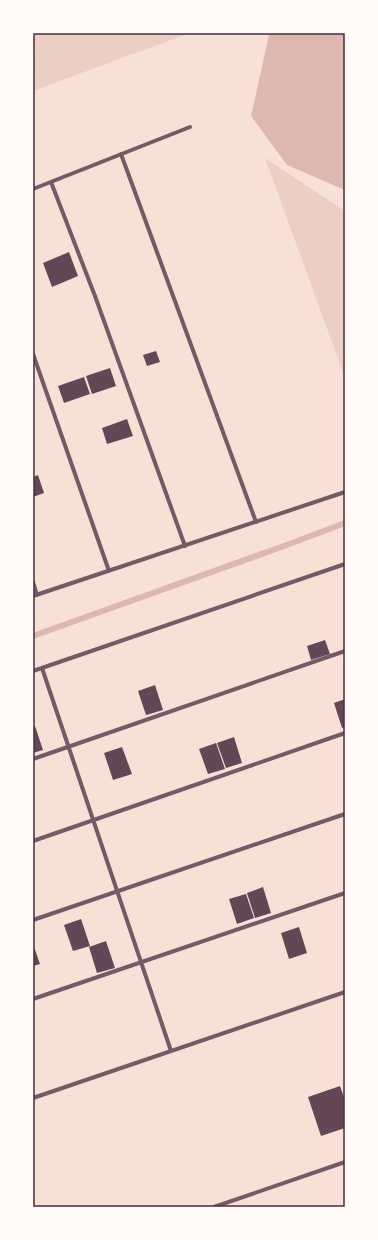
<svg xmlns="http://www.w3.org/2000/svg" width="378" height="1240" viewBox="0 0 378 1240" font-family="Montserrat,sans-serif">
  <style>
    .green { fill: #ebcfc5 }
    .water { fill: #dcb8b0 }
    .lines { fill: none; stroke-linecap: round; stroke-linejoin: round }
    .stream { stroke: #dcb8b0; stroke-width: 6 }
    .building { fill: #644757 }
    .minor { stroke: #755966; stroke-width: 4 }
    .neatline { fill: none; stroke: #4a2c40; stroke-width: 1.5 }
  </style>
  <rect width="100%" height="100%" fill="#f7e1d7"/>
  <path class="green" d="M33,33H190L33,91Z
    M265,158L345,211V378Z"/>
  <path class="water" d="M273,33H345V190L287,165L251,116L269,35Z"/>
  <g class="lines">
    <path class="stream" d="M33,636L284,546L345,523"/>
  </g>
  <path class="building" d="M69,252L78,276L52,287L43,263Z
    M156,351L160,362L147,366L143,355Z
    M110,368L116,386L92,394L86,376Z
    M84,377L90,394L64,403L58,386Z
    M127,419L133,436L107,444L102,428Z
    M38,475L44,493L33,497V477Z
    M325,640L330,654L311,660L307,646Z
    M155,685L163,710L146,715L138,691Z
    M345,699V727L342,728L334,703Z
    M35,726L43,750L33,753V727Z
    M234,737L242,763L226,768L217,743Z
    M216,743L225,769L208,774L199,749Z
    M122,747L132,774L113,780L104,753Z
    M263,887L271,913L255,918L247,893Z
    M246,894L254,918L237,924L229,899Z
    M81,919L90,946L73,951L64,925Z
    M299,927L307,953L289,959L281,933Z
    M106,941L115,968L97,973L89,947Z
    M33,944L40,964L33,966Z
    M340,1086L345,1100V1128L321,1136L308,1097Z"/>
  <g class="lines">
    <path class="minor" d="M121,154L256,522
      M51,182L95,296L185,546
      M33,189L190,127
      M33,354L109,571
      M33,582L37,595
      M33,596L345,492
      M42,668L171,1051
      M33,671L345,564
      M33,759L345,651
      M33,841L345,733
      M33,920L345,814
      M33,999L345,893
      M33,1098L345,992
      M214,1207L345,1162"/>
  </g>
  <rect width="378" height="1240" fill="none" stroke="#fffaf5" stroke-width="68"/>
  <rect x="34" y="34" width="310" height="1172" class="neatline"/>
</svg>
